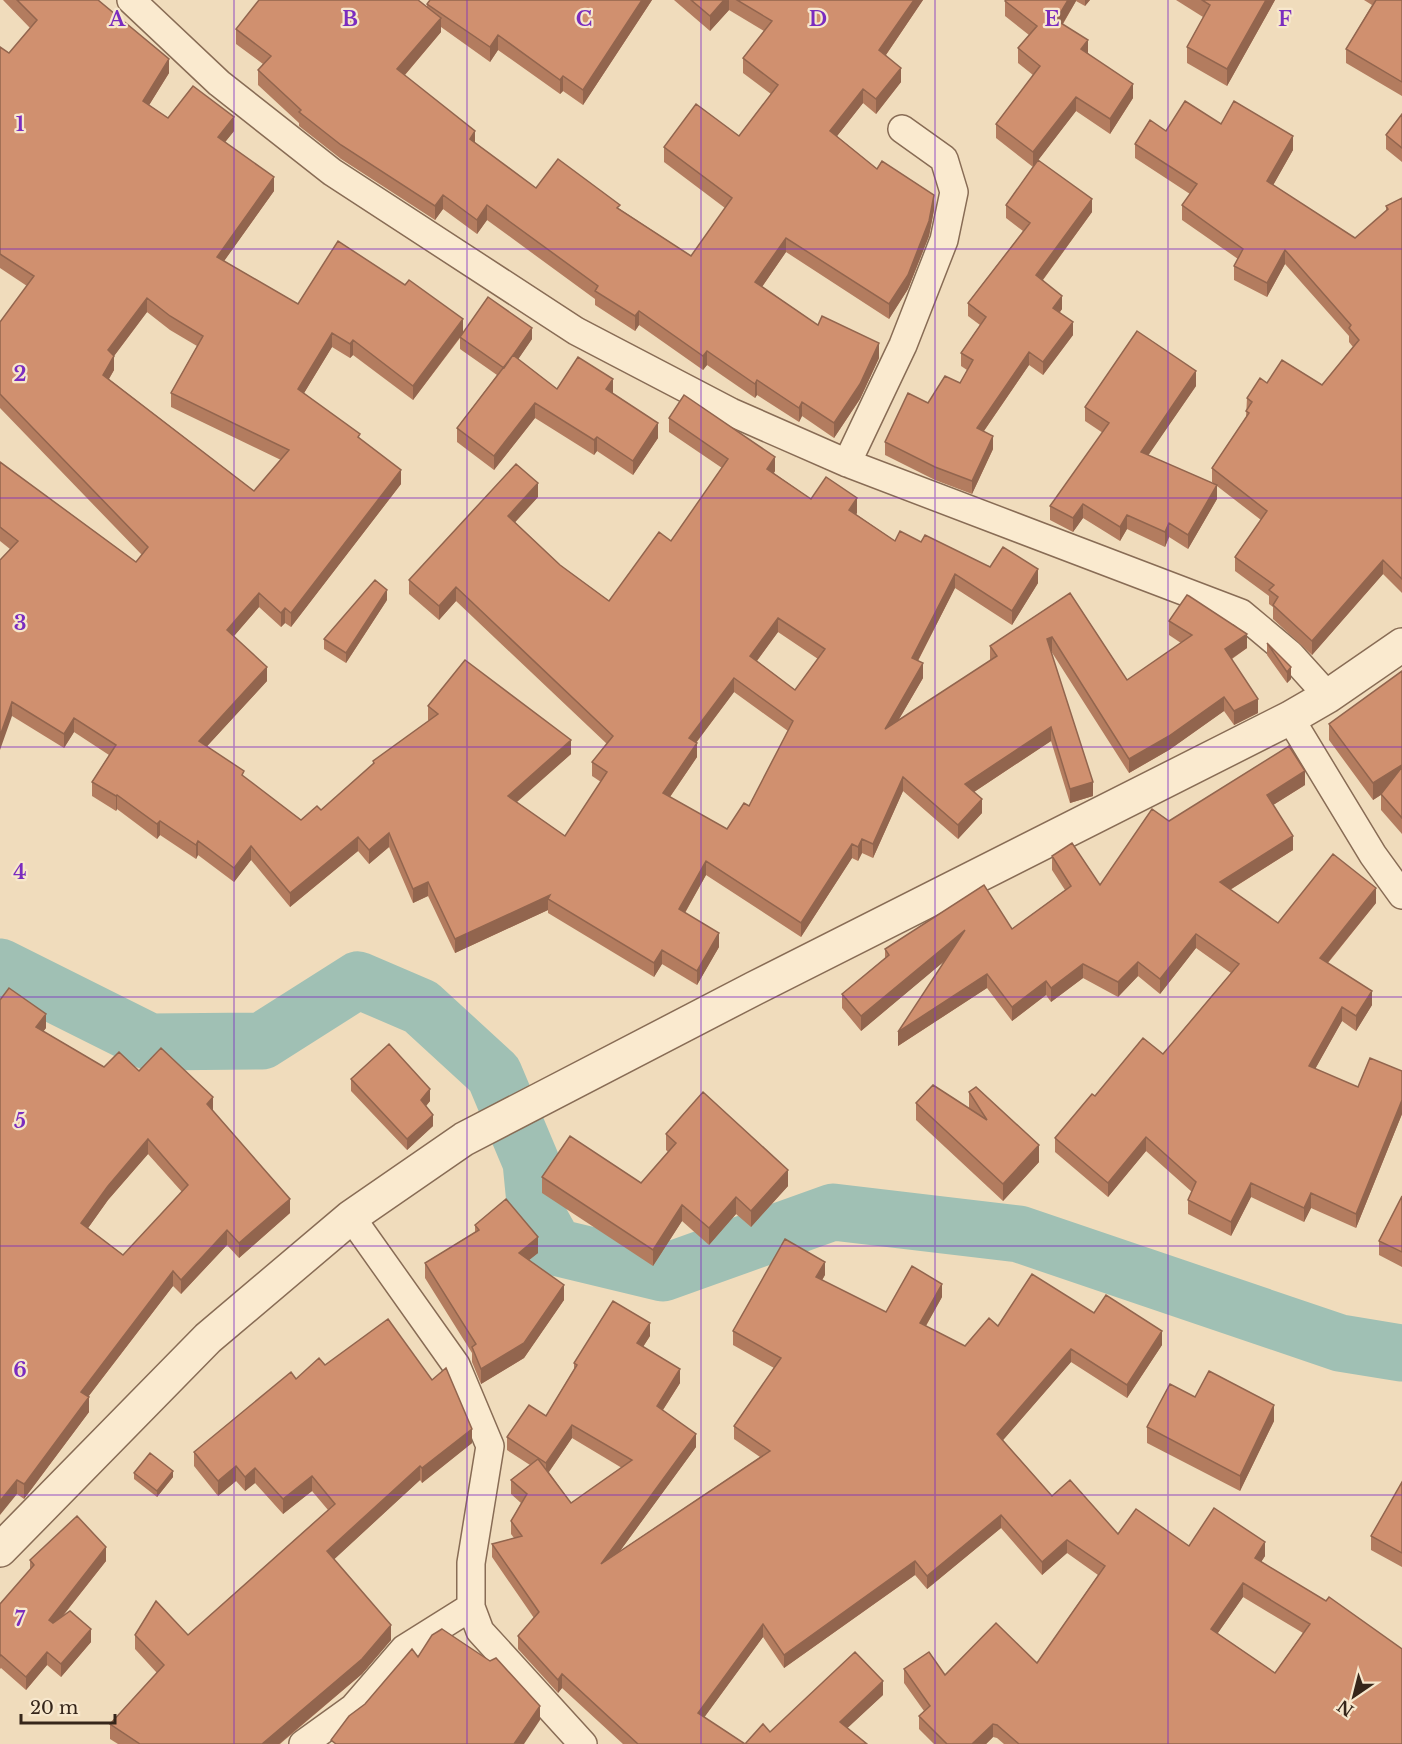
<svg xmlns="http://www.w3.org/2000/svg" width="1402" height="1744" viewBox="0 0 1402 1744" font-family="'Libre Baskerville',serif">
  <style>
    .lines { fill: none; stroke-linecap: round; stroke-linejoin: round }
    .river { stroke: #a0c0b4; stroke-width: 57 }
    .minor-casing { stroke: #886c55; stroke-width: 30 }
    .tertiary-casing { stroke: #886c55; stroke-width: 36 }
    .minor { stroke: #faeacf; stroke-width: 27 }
    .tertiary { stroke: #faeacf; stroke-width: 33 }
    .wall { fill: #b37c5f; fill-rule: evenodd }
    .shaded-wall { fill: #92654e }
    .building { fill: #d0906f; stroke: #92654e; stroke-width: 1.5; fill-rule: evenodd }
    .grid { fill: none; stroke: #7b2cbf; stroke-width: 1.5; stroke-opacity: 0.55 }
    .grid-label { font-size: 20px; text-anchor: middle; font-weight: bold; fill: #7b2cbf; stroke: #f7e7cc; stroke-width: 4.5; stroke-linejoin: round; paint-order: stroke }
  </style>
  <rect width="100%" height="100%" fill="#f0dcbc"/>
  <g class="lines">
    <path class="river" d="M0,967L150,1042L262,1041L358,980L421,1007L494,1074L531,1162L536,1213L555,1247L663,1273L833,1212L1019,1234L1340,1343L1402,1353"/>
    <g class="minor-casing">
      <path id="minor" d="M131,0L219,83L332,172L576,331L731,412L847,463L1241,613L1290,654L1328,696
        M847,463L903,345L944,240L954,192L944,159L902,129
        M1290,718L1373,855L1402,895
        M351,1217L456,1365L490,1446L471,1563V1607L480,1631L583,1744
        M303,1744L353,1708L404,1649L471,1607"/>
    </g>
    <g class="tertiary-casing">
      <path id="tertiary" d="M0,1550L208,1338L351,1217L464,1139L755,988L1290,718L1328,696L1402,645"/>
    </g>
    <use href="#minor" class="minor"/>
    <use href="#tertiary" class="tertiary"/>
  </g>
  <path class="wall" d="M3,0H98L169,73L149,105L168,118L234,131L225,142L274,191L224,261L298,304L463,333L532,339L518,359L557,389L613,394L658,438L633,475L597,451L594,455L535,418L494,470L457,442V428L497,375L460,349V338L413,400L353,355L350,358L332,347L304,393L360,439L401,484L291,627L285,623L281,627L259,607L234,636L267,681L207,746L244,777L301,820L321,810L373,764V761L429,721L428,720V706L571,754L516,802L565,836L601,782L592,776V762L607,744L456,601L439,620L409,594V580L538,497L515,522L560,565L609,601L671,541L722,468L669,432V418L775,471L774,473L811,499L857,513L856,514L895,541L921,542L1038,583L1012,625L955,588L918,661L923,678L898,721L990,661V646L1070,593L1127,680L1181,643L1169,635V621L1247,648L1232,659L1258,713L1234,725L1224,711L1169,750L1129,773L1051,651L1093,796L1070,803L1051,741L974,792L982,813L958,839L903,791L873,858L862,853L858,861L852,858L801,937L706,875L685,913L719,947L697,985L662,964L654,977L548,913V910L455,953L428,896L413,903L389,847L369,864L358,851L290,907L251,860L234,882L198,855L196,859L160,835L157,839L117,809L116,811L92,796V782L109,755L74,732L64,748L12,716L10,549L0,541V462L136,562L142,555L0,408V322L27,286L0,268V47L9,53L30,28ZM147,312L170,330L197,346L171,393V407L281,460L254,491L109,379L114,370V356ZM778,632L818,659L795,690L757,661ZM734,692L788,731L749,806L727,829L670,797L697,757L696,743Z
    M430,0H652L583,105L563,91L560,94L498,50L490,62L441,27V32L405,75L475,143L536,188L620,209L691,256L725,208L664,162V147L739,136L771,94L743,73V58L764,31L729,10L710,31L674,0H923L886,55L901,82L876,114L863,103L837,136L877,169L934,210L929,236L908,289L889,319L786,252L762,287L818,325L879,358L860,399L834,438L802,416L799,422L757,395L755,398L707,365L703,370L639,325L635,331L595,305V299L487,220L477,234L443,209L435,220L341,159L299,126V123L258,85V70L263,64L236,44V29L427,7V4Z
    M1006,0H1090L1085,6L1076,1L1063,24L1088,53L1133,98L1110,134L1076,111L1038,160L1092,212L1043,280L1062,309L1060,312L1073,335L1043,375L1029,365L984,431L993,449L972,494L935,480L885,455V442L928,403L960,383L967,370L961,366V353L980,325L968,316V303L1023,231L1006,218V205L1033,167L996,138V124L1033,75L1018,63V48L1029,35L1005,16V1Z
    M1176,0H1275L1227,86L1187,63V47L1203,17Z
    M1364,0H1402V96L1346,63V49L1372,5Z
    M1402,114V162L1386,149V135Z
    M1221,124L1293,150L1273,185L1355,238L1386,211V206L1402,198V593L1383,574L1312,655L1273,619V607L1269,604V596L1235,571V557L1261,520L1217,486V499L1188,549L1169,537L1165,547L1127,529L1120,541L1083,518L1073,532L1050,520V506L1103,433L1085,421V407L1196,386L1148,455L1214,484L1212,482V468L1246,417L1247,398L1267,383L1322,385L1353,347L1349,342V336L1285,264L1267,297L1234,280V266L1238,259L1182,220V205L1190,194L1135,158V144L1166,131Z
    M387,600L346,663L324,649V639Z
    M1267,643L1291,667V679L1287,683L1267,655Z
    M1402,671V834L1381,810V795L1373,800L1329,740V724Z
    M1305,785L1273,805L1293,850L1230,890L1278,923L1376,903L1328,963L1372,1005L1356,1031L1342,1021L1315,1069L1358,1087L1402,1071V1114L1356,1228L1311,1208L1304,1222L1251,1197L1231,1236L1188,1214V1200L1192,1192L1146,1151L1108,1197L1055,1152V1138L1095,1096L1163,1054L1231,973L1196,948L1160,994L1138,976L1118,997L1083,978L1051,1002L1046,995L1012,1021L987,988L898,1046L944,961L861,1031L842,1008V994L885,958V949L1012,929L1065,890L1052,870V856L1100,885L1169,821Z
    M0,1000L46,1028L43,1031L104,1067L139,1071L213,1111L290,1213L239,1258L227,1245L181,1294L173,1286L88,1397L89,1412L24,1499L17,1494ZM148,1154L182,1192L123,1255L88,1228L108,1200Z
    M351,1079L430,1101L426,1106L433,1126L407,1150L351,1091Z
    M969,1092L1039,1162L1003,1201L916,1120V1103L969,1108Z
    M666,1134L788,1186L751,1227L736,1214L709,1245L682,1221L653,1266L542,1193V1177L641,1183L668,1152L666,1150Z
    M1402,1196V1267L1379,1255V1241Z
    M475,1225L538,1253L529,1260L564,1300L524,1358L481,1384L472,1362V1353L425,1278V1263L475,1232Z
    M825,1275L822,1280L886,1312L942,1297L926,1326L965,1346L998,1326L1094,1313L1162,1345L1127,1398L1071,1362L1003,1440L1052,1496L1118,1534L1189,1546L1265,1556L1261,1562L1326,1601L1402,1744H1004L997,1738L993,1737L986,1744H934L919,1729V1716L924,1711L904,1683V1669L945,1675L1037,1663L1098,1575L1067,1553L1042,1575L1001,1528L927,1589L915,1575L784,1668L763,1637L704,1717L745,1744L770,1732L883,1695L847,1728L867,1744H623L562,1688L558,1693L518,1649V1636L534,1618L492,1557V1544L514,1538L511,1534V1521L521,1503L511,1494V1480L530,1465L507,1450V1437L546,1416L574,1369V1363L650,1336L643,1347L680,1383L663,1410L696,1447L620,1551L760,1457L734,1439V1426L774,1368L733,1345V1331ZM572,1438L622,1468L571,1503L549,1472ZM1243,1597L1303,1633L1275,1673L1217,1634Z
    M325,1365L472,1443L422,1483L420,1480L334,1559L391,1640L362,1674L280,1744H118L110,1739V1724L157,1673L135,1649V1635H188L328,1510L312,1491L283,1514L255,1483L245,1491L236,1481L218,1496L194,1466V1452L296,1379Z
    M1195,1397L1274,1421L1240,1491L1147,1443V1427Z
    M134,1473L173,1477L157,1497L134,1479Z
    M1402,1482V1567L1371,1550V1536Z
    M30,1560L106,1561L62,1617L91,1642L61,1677L47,1665L26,1690L1,1668L0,1669V1604L30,1570Z"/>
  <path class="shaded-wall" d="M642,0H652L583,105V90Z
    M724,0H729V10L710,31V16Z
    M914,0H923L879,65V50Z
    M1068,0H1076V1L1056,35V20Z
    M1085,0H1090L1085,6Z
    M1266,0H1275L1227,86V69Z
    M441,18V32L397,84V69Z
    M498,35V50L490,62V47Z
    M1088,40V55L1081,49Z
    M169,59V73L143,115V101Z
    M901,68V82L876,114V99Z
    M563,76V91L560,94V80Z
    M1133,84V98L1110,134V119Z
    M863,89V103L830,145V131Z
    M1076,97V111L1033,167V152Z
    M234,117V131L218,151V137Z
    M475,131V145L470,139Z
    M1293,136V150L1267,196V181Z
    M274,177V191L217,271V257Z
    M443,195V209L435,220V206Z
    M934,195V210L929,236L908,289L889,319V304Z
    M1092,199V212L1036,289V275Z
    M487,205V220L477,234V220Z
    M786,238V252L755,297V282Z
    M1285,250V264L1267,297V283Z
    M1062,296V309L1053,321V308Z
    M147,298V312L108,364V350Z
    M639,311V325L635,331V316Z
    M463,319V333L413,400V386Z
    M1073,322V335L1043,375V362Z
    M532,328V339L504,380V368Z
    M332,333V347L298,403V389Z
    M353,340V355L350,358V344Z
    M879,343V358L860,399L834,438V423Z
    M707,351V365L703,370V356Z
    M1029,352V365L977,441V428Z
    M114,356V370L103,389V375Z
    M1196,371V386L1141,466V452Z
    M613,379V394L606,389Z
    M757,380V395L755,398V384Z
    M802,402V416L799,422V408Z
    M535,403V418L494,470V456Z
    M658,423V438L633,475V461Z
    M993,436V449L972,494V481Z
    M597,437V451L594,455V440Z
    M775,457V471L767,483V469Z
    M401,470V484L291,627V613Z
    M538,483V497L508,530V516Z
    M1217,485V499L1188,549V535Z
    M857,498V513L849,524V510Z
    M1083,504V518L1073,532V518Z
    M1127,515V529L1120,541V527Z
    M1169,523V537L1165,547V532Z
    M1383,560V574L1312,655V641Z
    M1038,569V583L1012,625V611Z
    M955,574V588L912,672V658Z
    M456,587V601L439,620V606Z
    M387,590V600L346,663V653Z
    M259,593V607L227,644V630Z
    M285,608V623L281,627V613Z
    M778,618V632L750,670V656Z
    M1247,634V648L1225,663V649Z
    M1052,637V651L1047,653V639Z
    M923,663V678L885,743V729Z
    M267,667V681L199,755V741Z
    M1291,667V679L1287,683V672Z
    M734,678V692L689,752V738Z
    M1224,697V711L1169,750L1129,773V759Z
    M1258,699V713L1234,725V711Z
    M12,702V716L0,750V736Z
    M74,718V732L64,748V734Z
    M1051,727V741L965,798V784Z
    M571,740V754L508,810V796Z
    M697,743V757L663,807V793Z
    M1402,765V781L1373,800V783Z
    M1305,771V785L1267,809V795Z
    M903,777V791L873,858V844Z
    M1093,782V796L1070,803V789Z
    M117,795V809L116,811V796Z
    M982,799V813L958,839V825Z
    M160,821V835L157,839V824Z
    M389,833V847L369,864V850Z
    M1293,836V850L1220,896V882Z
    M358,837V851L290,907V893Z
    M862,839V853L858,861V847Z
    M198,841V855L196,859V845Z
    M852,844V858L801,937V923Z
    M251,846V860L234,882V868Z
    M706,861V875L679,923V909Z
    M428,882V896L413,903V889Z
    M1376,888V903L1320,972V958Z
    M550,895L548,899V910L455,953V939Z
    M965,930V944L861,1031V1016Z
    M719,933V947L697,985V971Z
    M1196,934V948L1160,994V979Z
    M662,950V964L654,977V963Z
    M1138,962V976L1118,997V982Z
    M1083,964V978L1051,1002V988Z
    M987,974V988L898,1046V1032Z
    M1046,981V995L1012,1021V1007Z
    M1372,991V1005L1356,1031V1016Z
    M1342,1007V1021L1309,1080V1066Z
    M46,1014V1028L36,1041V1027Z
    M430,1089V1101L421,1112V1100Z
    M213,1097V1111L207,1104Z
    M1402,1100V1114L1356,1228V1214Z
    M433,1115V1126L407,1150V1139Z
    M1146,1137V1151L1108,1197V1183Z
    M148,1139V1154L108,1200L81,1238V1223L108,1186Z
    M1039,1145V1162L1003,1201V1184Z
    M788,1170V1186L751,1227V1211Z
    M1251,1183V1197L1231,1236V1222Z
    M1311,1193V1208L1304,1222V1208Z
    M736,1197V1214L709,1245V1228Z
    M290,1199V1213L239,1258V1243Z
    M682,1205V1221L653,1266V1250Z
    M227,1230V1245L181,1294V1280Z
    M538,1237V1253L519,1268V1253Z
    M825,1262V1275L816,1290V1277Z
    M173,1271V1286L81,1406V1392Z
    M942,1284V1297L920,1336V1323Z
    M564,1285V1300L524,1358L481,1384V1369Z
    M650,1323V1336L637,1356V1343Z
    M1162,1331V1345L1127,1398V1385Z
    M1071,1349V1362L997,1447V1434Z
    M680,1369V1383L657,1419V1406Z
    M89,1397V1412L24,1499V1484Z
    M1274,1405V1421L1240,1491V1476Z
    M572,1425V1438L546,1476V1463Z
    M472,1429V1443L422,1483V1468Z
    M696,1434V1447L601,1577V1564Z
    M236,1466V1481L218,1496V1481Z
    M420,1466V1480L327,1566V1551Z
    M255,1468V1483L245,1491V1477Z
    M173,1471V1477L157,1497V1491Z
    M312,1476V1491L283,1514V1499Z
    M17,1480V1494L0,1515V1501Z
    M1001,1515V1528L927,1589V1576Z
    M1067,1540V1553L1042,1575V1562Z
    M1265,1542V1556L1255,1571V1558Z
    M106,1547V1561L49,1633V1620Z
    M915,1561V1575L784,1668V1655Z
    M1243,1583V1597L1211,1643V1629Z
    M763,1624V1637L698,1726V1713Z
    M391,1625V1640L362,1674L279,1744H262Z
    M91,1629V1642L61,1677V1664Z
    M47,1652V1665L26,1690V1677Z
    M562,1674V1688L558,1693V1680Z
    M883,1681V1695L840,1735V1722Z
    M540,1706V1720L524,1744H514Z
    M993,1724V1737L986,1744H972Z"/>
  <path class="building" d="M17,0H98L169,59L143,101L168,118L193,86L234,117L218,137L274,177L217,257L298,304L338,241L405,285L409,280L463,319L413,386L353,340L350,344L332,333L298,389L360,434L358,437L401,470L291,613L285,608L281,613L259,593L227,630L267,667L199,741L244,771L242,775L301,820L317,806L321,810L374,763L373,761L438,714L428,706L465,660L571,740L508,796L565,836L607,772L592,762L613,736L456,587L439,606L409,580L516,464L538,483L508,516L560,565L609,601L659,532L671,541L728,459L669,418L684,395L775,457L767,469L811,499L826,477L857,498L849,510L895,541L900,531L921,542L925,535L990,567L1003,547L1038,569L1012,611L955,574L912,658L923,663L885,729L997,656L990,646L1070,593L1127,680L1192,635L1169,621L1187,595L1189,596L1247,634L1225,649L1258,699L1234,711L1224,697L1169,736L1129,759L1052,637L1047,639L1093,782L1070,789L1051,727L965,784L982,799L958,825L903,777L873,844L862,839L858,847L852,844L801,923L706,861L679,909L719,933L697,971L662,950L654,963L548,899L550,895L455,939L428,882L413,889L389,833L369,850L358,837L290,893L251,846L234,868L198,841L196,845L160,821L157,824L117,795L116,796L92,782L116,745L74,718L64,734L12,702L0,736V560L18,541L0,527V462L136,562L148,547L0,394V322L34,276L0,254V47L9,53L37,20ZM147,298L170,316L203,336L171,393L289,450L254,491L103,375L114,356L108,350ZM778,618L825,649L795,690L750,656ZM734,678L793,721L749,806L744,803L727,829L663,793L697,743L689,738Z
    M259,0H418L441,18L397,69L475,131L470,139L536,188L558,159L620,205L617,208L691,256L732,198L664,147L696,104L739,136L778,85L743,58L772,21L737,0H914L879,50L901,68L876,99L863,89L830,131L877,169L882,161L934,195L929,221L908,275L889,304L786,238L755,282L818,325L822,316L879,343L860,384L834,423L802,402L799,408L757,380L755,384L707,351L703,356L639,311L635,316L595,291L598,286L487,205L477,220L443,195L435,206L341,145L299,112L301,110L258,70L271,56L236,29Z
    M430,0H642L583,90L563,76L560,80L498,35L490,47L427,4Z
    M691,0H724L710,16Z
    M1006,0H1068L1056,20L1088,40L1081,49L1133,84L1110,119L1076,97L1033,152L996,124L1040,66L1018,48L1037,26L1005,1Z
    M1202,0H1266L1227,69L1187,47L1210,5Z
    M1376,0H1402V82L1346,49Z
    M1185,101L1221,124L1234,101L1293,136L1267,181L1355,238L1388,209L1386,206L1402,198V579L1383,560L1312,641L1273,605L1278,597L1269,590L1274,585L1235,557L1267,511L1212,468L1249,413L1246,411L1252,402L1247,398L1260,378L1267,383L1282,360L1322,385L1359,340L1349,328L1351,325L1285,250L1267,283L1234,266L1243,249L1182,205L1197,184L1135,144L1150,120L1166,131Z
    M1402,114V148L1386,135Z
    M1038,160L1092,199L1036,275L1062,296L1053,308L1073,322L1043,362L1029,352L977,428L993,436L972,481L935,467L885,442L908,393L928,403L945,376L960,383L973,360L961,353L986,317L968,303L1030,223L1006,205Z
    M488,297L532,328L504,368L460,337Z
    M1137,331L1196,371L1141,452L1217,485L1188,535L1169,523L1165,532L1127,515L1120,527L1083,504L1073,518L1050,506L1109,423L1085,407Z
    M513,355L557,389L578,357L613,379L606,389L658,423L633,461L597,437L594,440L535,403L494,456L457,428Z
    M375,580L387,590L346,653L324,639Z
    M1267,643L1291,667L1287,672Z
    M1402,671V765L1373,783L1329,724Z
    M1289,746L1305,771L1267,795L1293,836L1220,882L1278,923L1333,854L1376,888L1320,958L1372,991L1356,1016L1342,1007L1309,1066L1358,1087L1370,1058L1402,1071V1100L1356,1214L1311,1193L1304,1208L1251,1183L1231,1222L1188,1200L1196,1182L1146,1137L1108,1183L1055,1138L1092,1094L1095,1096L1143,1038L1163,1054L1239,964L1196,934L1160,979L1138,962L1118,982L1083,964L1051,988L1046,981L1012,1007L987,974L898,1032L965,930L861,1016L842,994L889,955L885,949L984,885L1012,929L1071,886L1052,856L1072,843L1100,885L1152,809L1169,821Z
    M1402,767V818L1381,794Z
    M9,988L46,1014L36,1027L104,1067L119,1052L139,1071L161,1048L213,1097L207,1104L290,1199L239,1243L227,1230L181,1280L173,1271L81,1392L89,1397L26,1482L24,1484L17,1480L0,1501V1000ZM148,1139L188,1185L123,1255L81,1223L108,1186Z
    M389,1044L430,1089L421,1100L433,1115L407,1139L351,1079Z
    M933,1085L987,1120L969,1092L976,1087L1039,1145L1003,1184L916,1103Z
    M703,1092L788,1170L751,1211L736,1197L709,1228L682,1205L653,1250L542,1177L570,1136L641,1183L676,1143L666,1134Z
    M1402,1196V1252L1379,1241Z
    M506,1199L538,1237L519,1253L564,1285L524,1343L481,1369L472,1347L476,1344L425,1263L479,1230L475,1225Z
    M785,1239L825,1262L816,1277L886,1312L912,1266L942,1284L920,1323L965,1346L989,1318L998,1326L1032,1274L1094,1313L1106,1295L1162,1331L1127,1385L1071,1349L997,1434L1052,1496L1070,1480L1118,1534L1136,1509L1189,1546L1214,1508L1265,1542L1255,1558L1326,1601L1329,1597L1402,1649V1744H1019L997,1725L993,1724L972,1744H947L919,1716L930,1706L904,1669L929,1652L945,1675L996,1623L1037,1663L1105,1566L1067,1540L1042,1562L1001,1515L927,1576L915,1561L784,1655L763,1624L698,1713L745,1744L763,1724L770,1732L855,1652L883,1681L840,1722L867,1744H638L562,1674L558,1680L518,1636L539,1612L492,1544L522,1536L511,1521L527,1494L511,1480L538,1459L571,1503L632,1460L572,1425L546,1463L507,1437L529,1405L546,1416L577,1365L574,1363L613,1301L650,1323L637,1343L680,1369L657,1406L696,1434L601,1564L770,1451L734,1426L781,1358L733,1331ZM1243,1583L1310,1624L1275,1673L1211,1629Z
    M388,1319L432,1380L446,1368L472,1429L422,1468L420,1466L327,1551L391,1625L362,1659L262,1744H140L110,1724L164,1665L135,1635L156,1601L188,1635L335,1504L312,1476L283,1499L255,1468L245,1477L236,1466L218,1481L194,1452L291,1372L296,1379L319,1358L325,1365Z
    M1209,1371L1274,1405L1240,1476L1147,1427L1170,1384L1195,1397Z
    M150,1453L173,1471L157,1491L134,1473Z
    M1402,1482V1553L1371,1536Z
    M77,1516L106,1547L49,1620L53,1623L70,1611L91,1629L61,1664L47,1652L26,1677L1,1655L0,1656V1604L34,1565L30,1560Z
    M442,1629L490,1661L496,1658L540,1706L514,1744H336L331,1740L349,1716L365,1704L412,1649L418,1657L432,1635Z"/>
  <path class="grid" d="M234,0V1744M467,0V1744M701,0V1744M935,0V1744M1168,0V1744M0,249H1402M0,498H1402M0,747H1402M0,997H1402M0,1246H1402M0,1495H1402"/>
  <g class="grid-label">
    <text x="117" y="26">A</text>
    <text x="350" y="26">B</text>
    <text x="584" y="26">C</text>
    <text x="818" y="26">D</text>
    <text x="1052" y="26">E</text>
    <text x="1285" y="26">F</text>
    <text x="20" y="131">1</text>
    <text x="20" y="381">2</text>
    <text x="20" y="630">3</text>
    <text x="20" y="879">4</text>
    <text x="20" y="1128">5</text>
    <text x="20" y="1377">6</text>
    <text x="20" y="1626">7</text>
  </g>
  <g transform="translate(1354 1696) rotate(215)" stroke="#f7e7cc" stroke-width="4.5" paint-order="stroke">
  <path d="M0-4.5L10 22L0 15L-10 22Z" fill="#36261a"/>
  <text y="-9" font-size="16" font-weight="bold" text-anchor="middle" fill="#36261a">N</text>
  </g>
  <path d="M21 1714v9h94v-9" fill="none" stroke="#36261a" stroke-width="3"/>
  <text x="30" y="1714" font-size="18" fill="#36261a" stroke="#f7e7cc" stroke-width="4.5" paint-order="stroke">20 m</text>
</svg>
